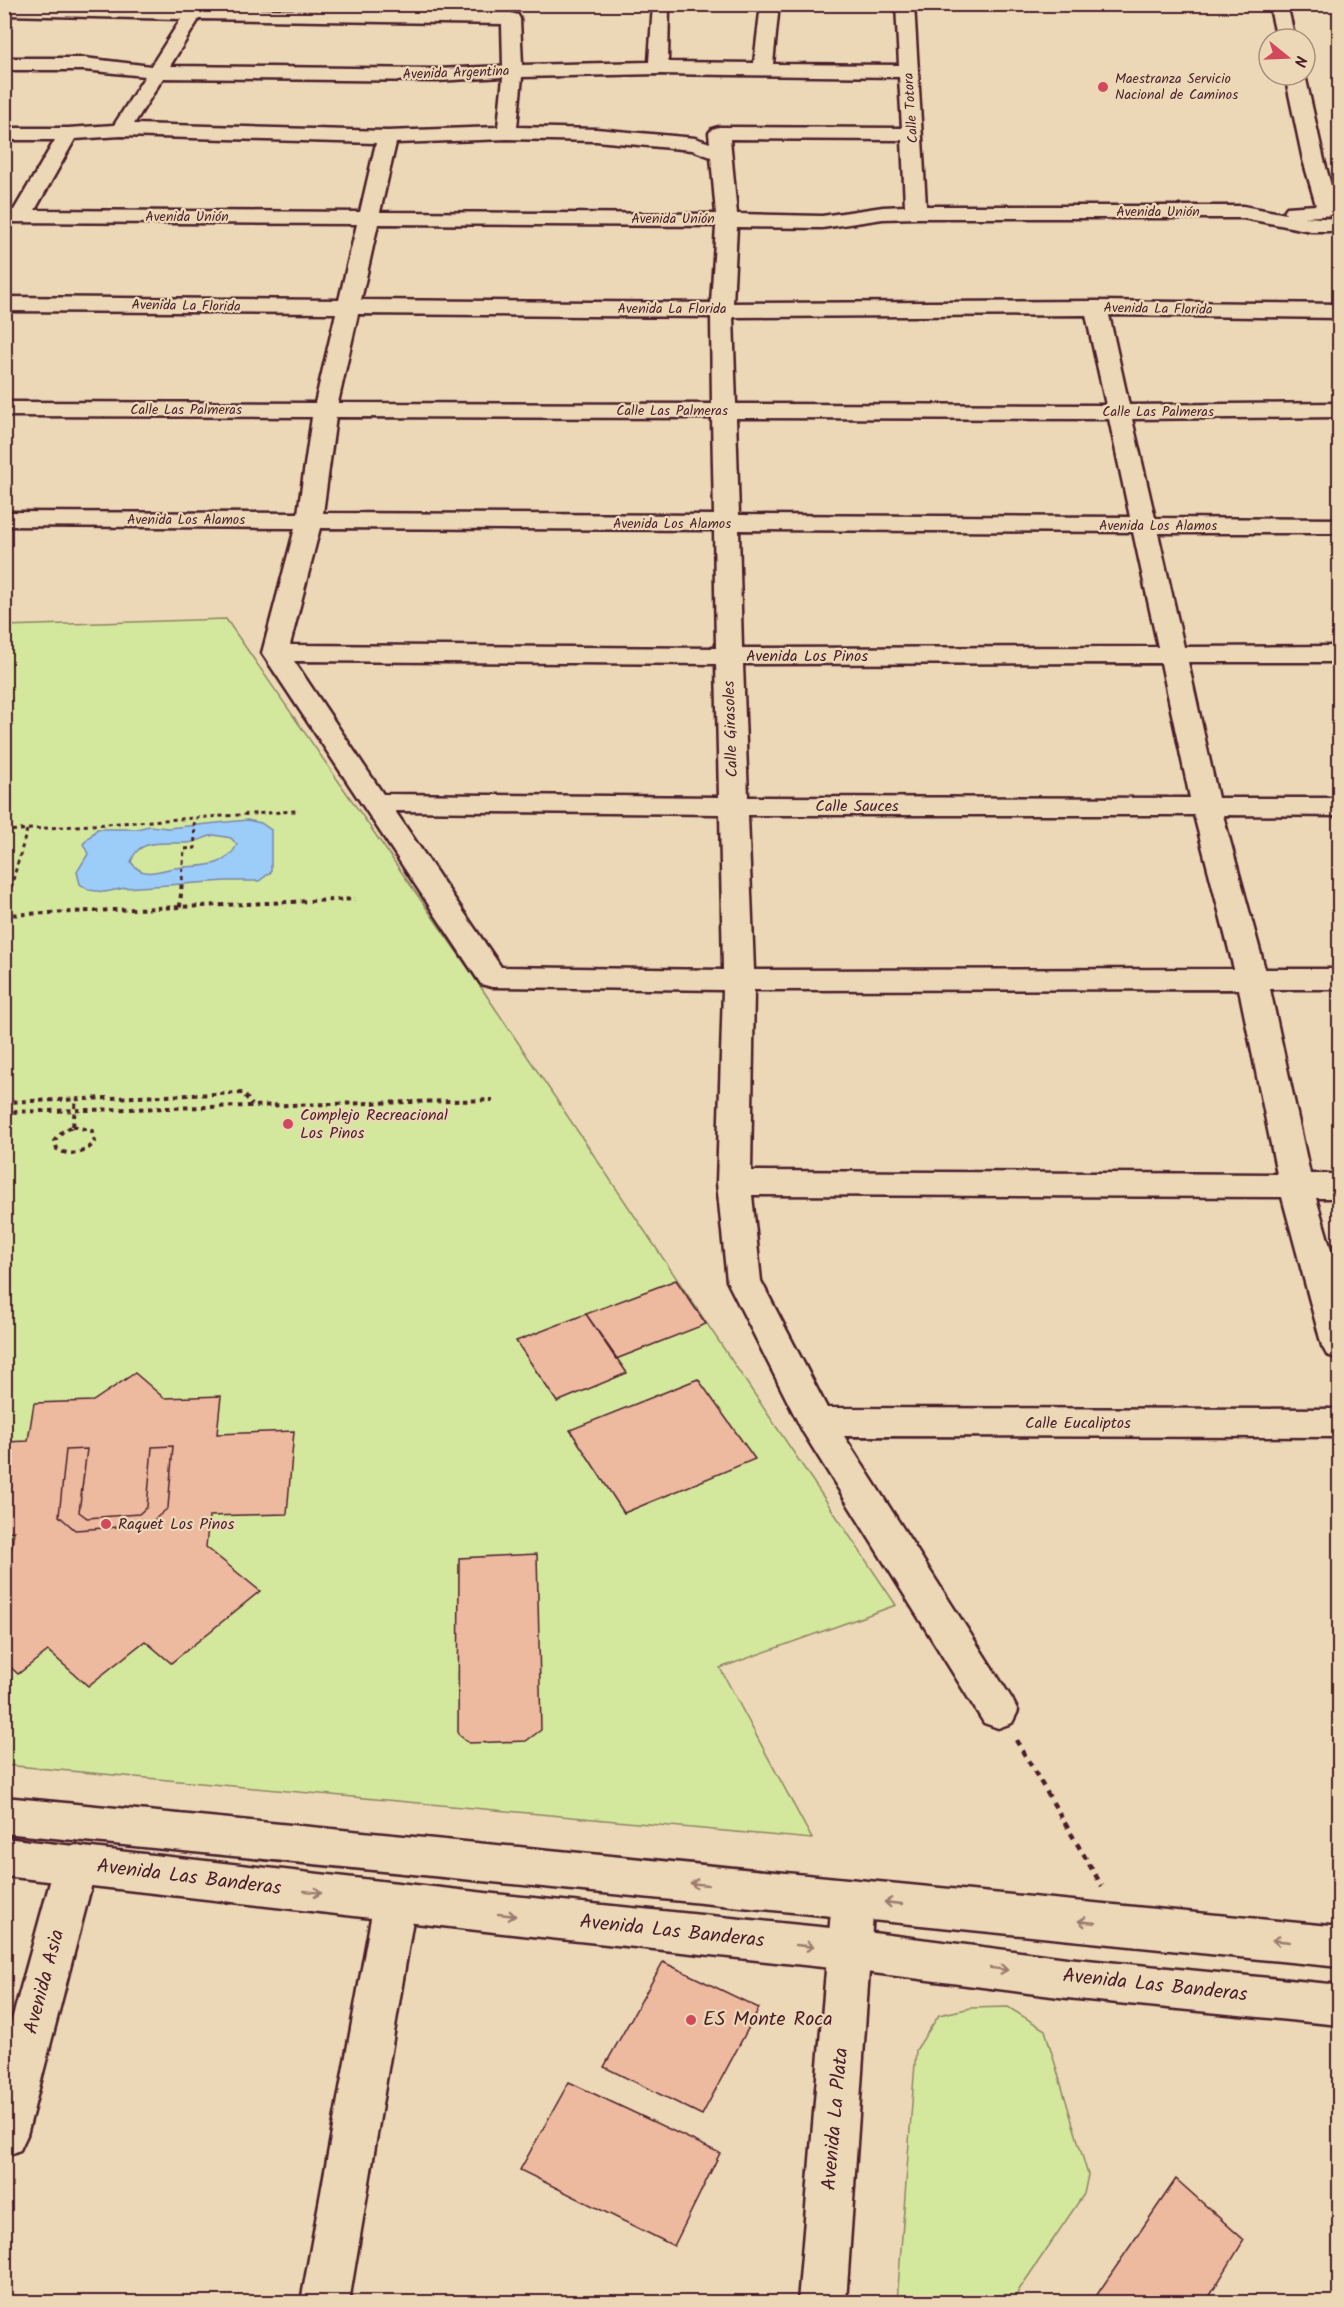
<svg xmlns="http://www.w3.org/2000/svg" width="1344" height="2307" viewBox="0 0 1344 2307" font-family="Kalam,sans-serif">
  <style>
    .green { fill: #d3e89d; stroke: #8e8464; stroke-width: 1.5 }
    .water { fill: #9cccf8; stroke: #7b87a6; stroke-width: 1.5; fill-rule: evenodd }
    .building { fill: #edb99f; stroke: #4a1f2b; stroke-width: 1.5 }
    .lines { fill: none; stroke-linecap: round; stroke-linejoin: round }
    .minor-casing { stroke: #4a1f2b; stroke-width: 5 }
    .major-casing { stroke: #4a1f2b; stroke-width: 5 }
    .path-far2 { stroke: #4a1f2b; stroke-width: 3; stroke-dasharray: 4 4; stroke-linecap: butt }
    .path-far1 { stroke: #4a1f2b; stroke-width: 4; stroke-dasharray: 4.5 4.5; stroke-linecap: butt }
    .path { stroke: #4a1f2b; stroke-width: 4.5; stroke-dasharray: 6 6; stroke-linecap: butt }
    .minor { fill: #ecd8b6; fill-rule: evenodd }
    .major { fill: #ecd8b6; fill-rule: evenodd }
    .oneway { stroke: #9b7c70 }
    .poi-dot { fill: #d1495b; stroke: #ecd8b6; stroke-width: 2 }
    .labels { text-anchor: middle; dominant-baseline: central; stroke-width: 4.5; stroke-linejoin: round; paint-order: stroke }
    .far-street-label { font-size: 14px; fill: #4a1f2b; stroke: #ecd8b6 }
    .far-poi-label { font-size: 14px; fill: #4a1f2b; stroke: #ecd8b6; text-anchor: start }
    .street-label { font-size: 16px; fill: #4a1f2b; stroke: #ecd8b6 }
    .poi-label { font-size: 16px; fill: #4a1f2b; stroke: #ecd8b6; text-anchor: start }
    .near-street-label { font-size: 20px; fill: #4a1f2b; stroke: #ecd8b6 }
    .near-poi-label { font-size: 20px; fill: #4a1f2b; stroke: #ecd8b6; text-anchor: start }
  </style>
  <rect width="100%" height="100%" fill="#ecd8b6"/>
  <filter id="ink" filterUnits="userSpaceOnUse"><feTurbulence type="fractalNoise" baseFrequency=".0167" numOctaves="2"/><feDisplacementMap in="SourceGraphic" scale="12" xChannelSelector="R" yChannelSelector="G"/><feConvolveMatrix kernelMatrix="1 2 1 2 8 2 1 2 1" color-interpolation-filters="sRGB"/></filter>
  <g filter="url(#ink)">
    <path class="green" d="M226,619L468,968L896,1605L720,1668L812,1839L5,1765V626Z
      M1008,2007L1045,2030L1088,2175L1084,2194L1019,2290L1013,2302H897L916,2050L939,2015L971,2008Z"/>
    <path class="water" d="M247,820L261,823L271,830V872L259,881H226L125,888L105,892L89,890L80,884L77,872L88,854L83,844L97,829H137L149,826L168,828ZM214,835L231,838L237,845C223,871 199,864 174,868C157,871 143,879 131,862C138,837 167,844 186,843C195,843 205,837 214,835Z"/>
    <path class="building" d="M676,1280L706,1324L616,1359L586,1314Z
      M586,1314L627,1373L557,1402L516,1341Z
      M135,1373L164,1398L221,1396L217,1434L294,1431L287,1514L209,1516L206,1547L260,1591L171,1663L145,1641L88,1686L48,1651L18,1674L4,1661V1563L10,1559L14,1531L4,1532V1442L28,1441L34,1403L93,1401Z
      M698,1379L755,1459L624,1513L570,1430Z
      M173,1446L168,1508L148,1525L75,1530L59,1516L66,1450L87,1449L79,1512L87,1518L139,1514L147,1507L152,1447Z
      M537,1554L541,1730L526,1741L469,1743L458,1734L459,1558Z
      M663,1962L759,2008L702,2115L604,2067Z
      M569,2082L720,2153L674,2246L520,2170Z
      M1176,2179L1244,2240L1206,2302H1092Z"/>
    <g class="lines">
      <g class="minor-casing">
        <path id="minor" d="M190,4H208L206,8L511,13L518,15L520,19L522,65L649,62L653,4H667L669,7L668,62L754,63L761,4H779L773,64L899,65L896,4H914L926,206H1243L1286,214L1284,211L1287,207L1316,205L1303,160L1285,75H1305L1324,160L1338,211L1335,215L1304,217L1340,219V231H1311L1243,218H916L883,219L822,228L737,227L733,303L1096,301L1340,304V318L1109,315L1129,405L1340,403V417L1132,419L1155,518L1340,519V533H1158L1184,647L1340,646V662H1188L1218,798H1340V816L1223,815L1265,969H1340V989H1270L1310,1174H1340V1198H1316L1340,1281V1359L1327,1355L1322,1346L1282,1197L752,1195L761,1281L827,1408L1340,1409V1437L844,1436L1012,1699L1018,1711L1012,1723L998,1728L984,1723L803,1432L727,1281L717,1183L723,990L492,987L481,984L262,653L295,528L4,526V512L298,513L312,417L4,416V402L315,403L336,313L4,311V297L339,300L357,224L4,222V210H14L55,140H4V128H68L114,125L145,76L84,70H4V58H84L151,66L181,19L4,15V5L188,8ZM199,19L502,24L503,66L437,69L170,66ZM658,74L899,77L902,128L719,127L712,129L709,133L710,143L695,138L596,129L517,127L522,77ZM503,77L498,127L387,131L134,124L163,78L437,81ZM121,136L376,143L360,212L35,210L75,139ZM507,139L596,141L692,150L711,157L716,214L380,212L396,143ZM730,139L902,140L905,206L883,207L822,216L737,214ZM378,224L716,226L711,303L361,300ZM358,314L711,317L712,404L338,403ZM1086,315L1106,405L736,404L733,317ZM336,417L712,418L714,515L323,513ZM736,418L1109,419L1130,517L739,515ZM320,528L714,530L716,648L290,645ZM739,530L1133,532L1158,647L742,648ZM294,661L716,664L719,797L383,794ZM1161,663L1190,798L748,797L743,664ZM395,811L720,814L723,970L501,967ZM748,815H1194L1234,969L754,970ZM1239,989L1277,1174L751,1171L754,990Z
          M1269,4H1287L1295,39H1277Z
          M76,1845L91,1851L97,1864L27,2135L20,2150L4,2157V2049L55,1864L61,1851Z
          M853,1880L868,1886L874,1899L846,2302H798L832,1899L838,1886Z
          M395,1883L410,1888L416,1902L349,2302H301L374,1902L380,1888Z"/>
      </g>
      <g class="major-casing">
        <path id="major" d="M4,1797L1340,1927V1967L4,1833Z
          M4,1838L494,1894L850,1930L1067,1958L1340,1985V2025L1067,1998L850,1970L494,1932L4,1876Z"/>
      </g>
      <path class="path-far2" d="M4,831L296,811
        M13,880L27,830
        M182,880L184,849L195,848L194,818"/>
      <path class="path-far1" d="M180,907L182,879
        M4,913L13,879
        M4,915L355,899
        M4,1102L243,1093L252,1105
        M4,1112L493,1100
        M73,1126L92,1131L95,1142C84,1154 71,1157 57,1149L55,1140L62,1132Z
        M73,1126L76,1099"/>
      <path class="path" d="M1016,1740L1102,1886"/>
      <use href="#minor" class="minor"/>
      <use href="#major" class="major"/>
    </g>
    <defs><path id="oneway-shaft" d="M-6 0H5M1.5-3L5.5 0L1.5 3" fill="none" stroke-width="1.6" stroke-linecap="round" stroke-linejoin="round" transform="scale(1.5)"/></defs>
    <g class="oneway">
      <use href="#oneway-shaft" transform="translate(699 1884) rotate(-174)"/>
      <use href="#oneway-shaft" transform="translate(313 1892) rotate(7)"/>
      <use href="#oneway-shaft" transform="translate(893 1903) rotate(-174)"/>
      <use href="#oneway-shaft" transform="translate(507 1915) rotate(6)"/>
      <use href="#oneway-shaft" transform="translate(1087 1922) rotate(-174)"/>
      <use href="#oneway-shaft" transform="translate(1281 1941) rotate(-174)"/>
      <use href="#oneway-shaft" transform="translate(805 1946) rotate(6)"/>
      <use href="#oneway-shaft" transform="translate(999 1969) rotate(7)"/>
    </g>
  </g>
  <g class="poi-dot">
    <circle cx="1103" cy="87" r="6"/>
    <circle cx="288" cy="1124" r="6"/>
    <circle cx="106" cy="1524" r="6"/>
    <circle cx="691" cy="2020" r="6"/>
  </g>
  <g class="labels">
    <g class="far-street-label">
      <text transform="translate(456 73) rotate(-2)">Avenida Argentina</text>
      <text transform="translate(911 108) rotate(-94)">Calle Totora</text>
      <text x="1158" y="212">Avenida Unión</text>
      <text x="187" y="217">Avenida Unión</text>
      <text x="673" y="219">Avenida Unión</text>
      <text transform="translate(186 306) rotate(1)">Avenida La Florida</text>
      <text x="672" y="309">Avenida La Florida</text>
      <text transform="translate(1158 309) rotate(1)">Avenida La Florida</text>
      <text x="186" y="410">Calle Las Palmeras</text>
      <text x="672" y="411">Calle Las Palmeras</text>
      <text x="1158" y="412">Calle Las Palmeras</text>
      <text x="186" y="520">Avenida Los Alamos</text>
      <text x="672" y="524">Avenida Los Alamos</text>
      <text x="1158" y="526">Avenida Los Alamos</text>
    </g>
    <g class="far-poi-label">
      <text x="1115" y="79">Maestranza Servicio<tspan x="1115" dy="16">Nacional de Caminos</tspan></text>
    </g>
    <g class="street-label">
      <text x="807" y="656">Avenida Los Pinos</text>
      <text transform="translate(731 729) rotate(-92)">Calle Girasoles</text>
      <text x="857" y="806">Calle Sauces</text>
      <text x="1078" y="1423">Calle Eucaliptos</text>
    </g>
    <g class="poi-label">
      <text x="300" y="1115">Complejo Recreacional<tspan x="300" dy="18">Los Pinos</tspan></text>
      <text x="118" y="1524">Raquet Los Pinos</text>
    </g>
    <g class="near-street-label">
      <text transform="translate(189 1878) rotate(7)">Avenida Las Banderas</text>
      <text transform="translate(672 1932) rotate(6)">Avenida Las Banderas</text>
      <text transform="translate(45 1982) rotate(-75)">Avenida Asia</text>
      <text transform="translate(1155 1986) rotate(6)">Avenida Las Banderas</text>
      <text transform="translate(836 2119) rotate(-85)">Avenida La Plata</text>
    </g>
    <g class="near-poi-label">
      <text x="703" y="2020">ES Monte Roca</text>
    </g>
  </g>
  <rect width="1344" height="2307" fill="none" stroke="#ecd8b6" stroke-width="24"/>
  <rect x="12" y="12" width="1320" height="2283" fill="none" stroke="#4a1f2b" stroke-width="2" filter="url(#ink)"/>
  <g transform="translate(1287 57) rotate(108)"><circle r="28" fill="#ecd8b6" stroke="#ab8e7e" stroke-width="1.5"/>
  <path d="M0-4.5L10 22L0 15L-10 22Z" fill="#d1495b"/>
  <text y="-9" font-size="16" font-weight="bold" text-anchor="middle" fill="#4a1f2b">N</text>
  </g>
</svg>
